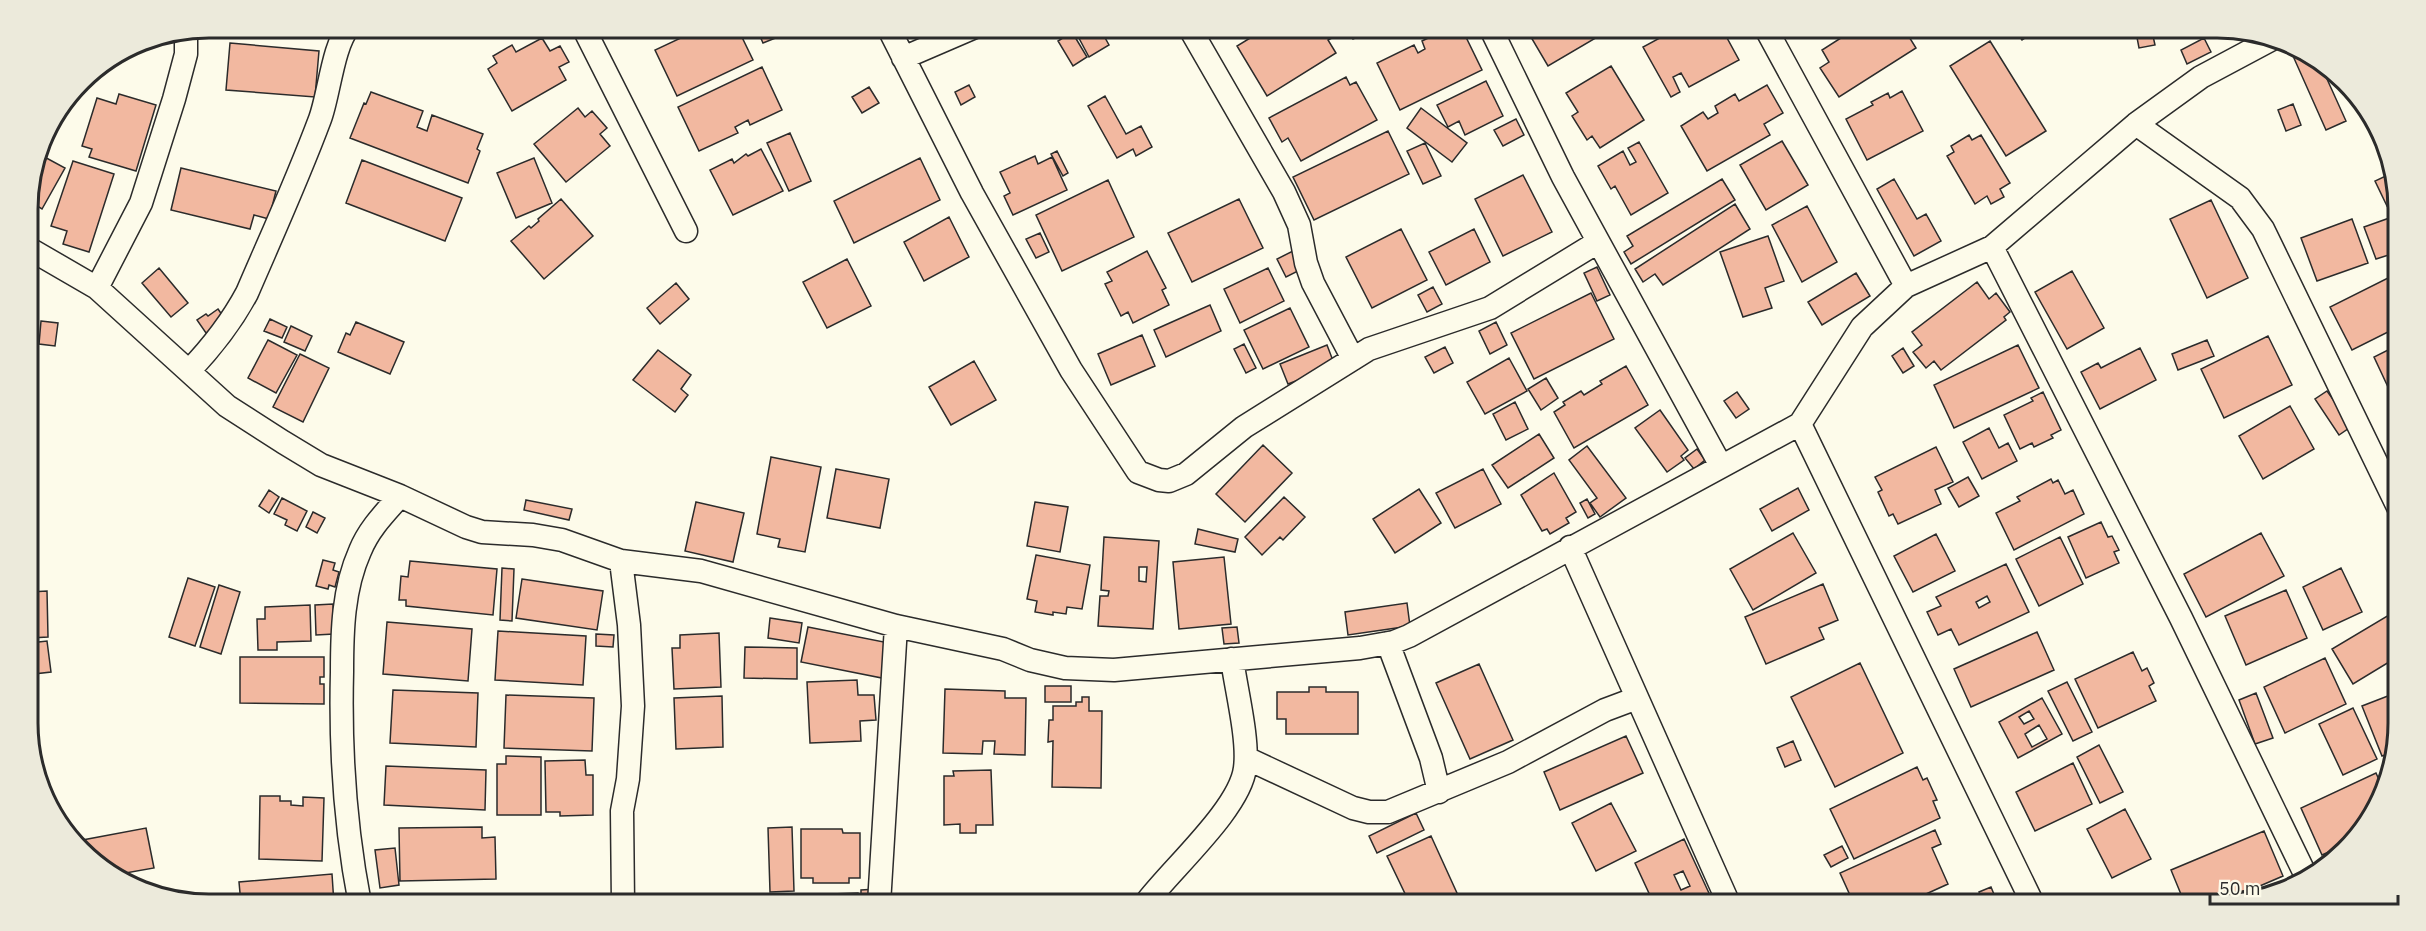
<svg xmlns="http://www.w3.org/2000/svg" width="2426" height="931" viewBox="0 0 2426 931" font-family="'IBM Plex Sans',sans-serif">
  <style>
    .building { fill: #f2b8a0; stroke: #2b2b2b; stroke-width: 1.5; fill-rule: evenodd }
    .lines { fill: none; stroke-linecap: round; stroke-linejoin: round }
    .minor-casing { stroke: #2b2b2b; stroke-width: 25 }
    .minor { stroke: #fdfbea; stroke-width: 22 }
    .rim { fill: none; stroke: #2b2b2b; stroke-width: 3 }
  </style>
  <rect width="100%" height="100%" fill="#fdfbea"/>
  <path class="building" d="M704,27H737L753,60L677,96L655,50Z
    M756,27H803L763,43Z
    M1073,27H1099L1109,45L1089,57Z
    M1268,27H1328L1334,37L1328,40L1336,53L1267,96L1237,46Z
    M1349,27H1382L1353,39Z
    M1403,27H1429L1407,37Z
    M1451,27H1461L1482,70L1400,110L1377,63L1414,45L1418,53L1425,49L1422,41Z
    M1525,27H1610L1611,29L1548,66Z
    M1627,27H1645L1631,34Z
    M1680,27H1729L1732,33L1726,36L1739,60L1689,87L1681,73L1673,77L1680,92L1671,97L1643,47Z
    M1858,27H1903L1916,48L1839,97L1820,68L1829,62L1822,50Z
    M2013,27H2042L2022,40Z
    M2135,27H2151L2155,45L2139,48Z
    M2174,27H2199L2176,35Z
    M1072,32L1087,57L1073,66L1058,41Z
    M542,38L550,51L560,46L569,62L559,67L566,80L512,111L488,69L497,63L493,56L512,45L516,52Z
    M2204,38L2211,52L2187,64L2181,50Z
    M1990,41L2046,131L2006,156L1950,66Z
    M230,43L319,51L315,97L226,90Z
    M2300,53L2322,68L2346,121L2326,130L2293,56Z
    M1611,66L1644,120L1600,148L1592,136L1587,140L1572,116L1578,112L1566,93Z
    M762,67L782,110L750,125L748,120L735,127L738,133L699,151L678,107Z
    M1346,77L1350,85L1356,82L1377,120L1301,161L1288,138L1282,142L1269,118Z
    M1486,81L1503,116L1465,135L1459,121L1448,127L1437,105Z
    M969,85L975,97L961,105L955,92Z
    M1767,85L1783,113L1764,124L1770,135L1707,171L1681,126L1703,112L1708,119L1718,113L1715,106L1735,94L1739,101Z
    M869,87L879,103L862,113L852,97Z
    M1902,91L1923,131L1867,160L1846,119L1873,105L1871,102L1888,93L1890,98Z
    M371,92L423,111L417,127L427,131L432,115L483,134L477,149L480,151L468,183L350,138L364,103L366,104Z
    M119,94L156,105L136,171L89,157L92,149L82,146L97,98L116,104Z
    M1105,96L1126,134L1141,126L1152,147L1136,156L1133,149L1117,158L1088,106Z
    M2293,104L2301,125L2286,131L2278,110Z
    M578,108L585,117L592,111L607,128L600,134L610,146L566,182L534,144Z
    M1421,108L1467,143L1452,162L1407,128Z
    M1516,119L1524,135L1503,146L1494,130Z
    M1388,131L1409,174L1314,220L1293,177Z
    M790,133L811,181L789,191L767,143Z
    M1969,135L1972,140L1981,135L2010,183L2000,189L2004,197L1991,204L1987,196L1975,204L1947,156L1954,152L1951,146Z
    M1782,141L1808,185L1766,210L1740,165Z
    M1639,142L1668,193L1631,215L1615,186L1611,189L1598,166L1623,151L1630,165L1636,162L1628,148Z
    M1425,143L1441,176L1423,184L1407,151Z
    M761,149L783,191L733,215L710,170L732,159L734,163L746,154L748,156Z
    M1057,151L1068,173L1063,176L1051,154Z
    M39,154L65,168L42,209L31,202L27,208V196Z
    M1035,156L1038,164L1052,157L1067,190L1013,215L1004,196L1010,193L1000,172Z
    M534,158L552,203L516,218L497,173Z
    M920,158L940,200L854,243L834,201Z
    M362,160L462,198L445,241L346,203Z
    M73,161L114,174L89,252L63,244L67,231L51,226Z
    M181,168L276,191L269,219L254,215L250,229L171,210Z
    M2394,172L2397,185V201L2387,206L2375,181Z
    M1523,175L1552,232L1503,256L1475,199Z
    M1722,179L1735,200L1631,264L1624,252L1633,246L1627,236Z
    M1894,179L1917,219L1926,214L1941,241L1914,256L1877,189Z
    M1108,180L1134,237L1062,271L1036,215Z
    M561,199L593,236L544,279L511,241L529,226L531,228L539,221L538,219Z
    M1239,199L1263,248L1192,282L1168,233Z
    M2211,200L2248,278L2207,298L2170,219Z
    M1735,204L1750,229L1663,285L1655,274L1643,282L1635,269Z
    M1807,206L1837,262L1802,282L1772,225Z
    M2395,216L2398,221V252L2376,259L2364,227Z
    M949,217L969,257L924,281L904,242Z
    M2352,219L2368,263L2317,281L2301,238Z
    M1401,229L1427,280L1372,308L1346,257Z
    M1474,229L1490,262L1446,285L1429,252Z
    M1040,233L1049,252L1036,258L1026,239Z
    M1768,236L1784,281L1765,288L1772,308L1743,317L1720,252Z
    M1147,251L1166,288L1162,290L1169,305L1133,323L1128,312L1121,316L1105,284L1112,281L1107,272Z
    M1293,251L1302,269L1286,277L1277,259Z
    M847,259L871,306L827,328L803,282Z
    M1597,267L1610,295L1597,301L1584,273Z
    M159,268L188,303L171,317L142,283Z
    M1268,268L1284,301L1240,323L1224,289Z
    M2072,271L2104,328L2067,349L2035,292Z
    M1856,273L1870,296L1822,325L1808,302Z
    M2398,273V327L2352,350L2330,307Z
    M1977,282L1989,299L1996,293L2010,312L2004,317L2006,320L1941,370L1934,361L1926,368L1913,352L1922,345L1912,332Z
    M676,283L689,299L660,324L647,308Z
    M1433,287L1442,304L1427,312L1418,295Z
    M1591,293L1614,339L1534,379L1511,333Z
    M1210,305L1221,331L1166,357L1154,330Z
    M1290,308L1309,347L1263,369L1244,330Z
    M218,309L225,319L206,333L197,320L206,314L208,316Z
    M270,319L287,327L282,338L264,331Z
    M41,321L58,323L55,346L39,344Z
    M356,322L404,342L390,374L338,352L346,333L350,335Z
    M1496,322L1507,345L1490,354L1479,331Z
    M291,326L312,336L305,351L284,342Z
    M1142,335L1155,366L1111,385L1098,354Z
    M2268,336L2292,385L2224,418L2201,369Z
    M268,340L297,355L276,393L248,378Z
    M2207,340L2214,356L2178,370L2172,354Z
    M1244,344L1256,368L1246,373L1234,349Z
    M1327,345L1335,366L1288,384L1280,364Z
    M2018,345L2039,388L1954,428L1934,385Z
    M2398,345V400L2395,402L2374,357Z
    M1445,347L1453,363L1434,373L1425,357Z
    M1903,348L1914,366L1903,373L1892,356Z
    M2140,348L2156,380L2100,409L2081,372L2098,363L2101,368Z
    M658,350L691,375L681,389L688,395L675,412L633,380Z
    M300,354L329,368L303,422L273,407Z
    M1509,358L1527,391L1485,414L1467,382Z
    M974,361L996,400L951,425L929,387Z
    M1626,366L1648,405L1574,448L1554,412L1565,405L1563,402L1581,391L1584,395L1602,384L1600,381Z
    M1546,378L1558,398L1541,410L1528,389Z
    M2327,391L2352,426L2339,435L2315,399Z
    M1737,392L1749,409L1736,418L1724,401Z
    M2043,392L2061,430L2051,435L2053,438L2034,447L2032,443L2020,449L2004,415L2033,401L2031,398Z
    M1515,402L1528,429L1506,440L1493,414Z
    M2290,406L2314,449L2263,479L2239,436Z
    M1660,410L1688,450L1681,456L1684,460L1667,472L1635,428Z
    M1989,428L1999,448L2008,443L2017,461L1982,479L1963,442Z
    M1539,434L1554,458L1508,488L1492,465Z
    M1263,445L1292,473L1245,522L1216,494Z
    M1587,446L1626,498L1600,517L1590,503L1597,498L1569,460Z
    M1936,447L1953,482L1935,490L1941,504L1898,524L1893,514L1889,516L1878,492L1882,490L1875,477Z
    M1697,449L1705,460L1694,469L1685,458Z
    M771,457L821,467L805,552L778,547L780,539L757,534Z
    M836,469L889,479L880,528L827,518Z
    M1483,469L1501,504L1455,528L1436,493Z
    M1554,473L1576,512L1566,518L1569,523L1550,534L1547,529L1542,531L1521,495Z
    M1968,477L1979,496L1959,507L1948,488Z
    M2051,479L2053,483L2058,480L2065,494L2073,490L2084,514L2014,550L1996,513L2020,501L2017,497Z
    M1798,488L1809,510L1772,531L1760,509Z
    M1419,489L1441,523L1395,553L1373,519Z
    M269,490L279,497L269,513L259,506Z
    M1284,497L1305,517L1283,540L1280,537L1262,555L1245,537Z
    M282,498L307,511L297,531L285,525L287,520L274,514Z
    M1587,499L1595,514L1588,518L1580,503Z
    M526,500L572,509L569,520L524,510Z
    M696,502L744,513L733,562L685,551Z
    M1035,502L1068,507L1060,552L1027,546Z
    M313,512L325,518L317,533L306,527Z
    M2101,522L2108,537L2112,536L2119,550L2114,552L2119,563L2086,578L2068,537Z
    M1198,529L1238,539L1235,552L1195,544Z
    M1793,533L1816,573L1753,610L1730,569Z
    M2261,533L2284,576L2206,617L2184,574Z
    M1936,534L1955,571L1913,592L1894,556Z
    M1104,537L1159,541L1153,629L1098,626L1100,596H1108L1109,591L1101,590ZM1139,567H1147L1146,582L1139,581Z
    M2060,537L2083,584L2039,606L2016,559Z
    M1036,555L1090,565L1082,609L1067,607L1066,614L1053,612V615L1035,612L1037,601L1027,599Z
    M1224,557L1231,624L1179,629L1173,562Z
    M323,560L335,563L333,570L339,572L335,587L329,585L328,589L316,586Z
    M410,561L497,569L493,615L406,606V600H399L401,576L408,577Z
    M2006,564L2029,612L1959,645L1951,629L1938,635L1927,612L1941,606L1936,597ZM1987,596L1990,602L1979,608L1976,602Z
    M502,568L514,569L512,621L500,620Z
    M2341,568L2362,612L2323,630L2303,587Z
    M188,578L215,587L195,646L169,637Z
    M522,579L603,591L597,630L516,618Z
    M1823,584L1838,620L1819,628L1824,639L1766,664L1745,617Z
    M219,585L240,592L221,654L200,647Z
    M2286,590L2307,638L2246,665L2225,616Z
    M47,591L48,637L30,638V592Z
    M1407,603L1410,626L1348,635L1345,612Z
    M333,604L334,634L316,635L315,605Z
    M310,605L311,641L277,642V650H258L257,619H265V607Z
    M2399,609V656L2353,684L2332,649Z
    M770,618L802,623L799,643L768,638Z
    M387,622L472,629L468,681L383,674Z
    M808,627L889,643L882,678L801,662Z
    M1237,627L1239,643L1224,644L1222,628Z
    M498,631L586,636L583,685L495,680Z
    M2037,632L2054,670L1971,707L1954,669Z
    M719,633L721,687L674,689L672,648H680V635Z
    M596,634L614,635L613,647L596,646Z
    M47,641L51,672L34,674V678L30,679V643Z
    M745,647L797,648V679L744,678Z
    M2133,652L2142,671L2147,668L2154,683L2149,686L2156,701L2098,728L2075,679Z
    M240,657H324V677H320V684H324V704L240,703Z
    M2325,658L2346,704L2285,733L2264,687Z
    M1860,663L1903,753L1835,787L1791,697Z
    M1479,664L1513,740L1470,759L1436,683Z
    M857,680L858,695H874L876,720L860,721L861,741L810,743L807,682Z
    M2067,682L2092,732L2073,741L2048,691Z
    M1045,686H1071V702H1045Z
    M1309,687H1326V692H1358V734H1286V719H1277V692H1309Z
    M945,689L1005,691V698H1026L1025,755L994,754L995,741H983L982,754L943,753Z
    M393,690L478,693L476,747L390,743Z
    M2256,693L2273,738L2255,744L2239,700Z
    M2393,694L2399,709L2394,752L2382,756L2362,706Z
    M506,695L594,698L592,751L504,748Z
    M722,696L723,747L676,749L674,698Z
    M1082,697H1089V711H1102L1101,788L1052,787L1053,741L1048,742L1049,720H1053V706H1076V702H1082Z
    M2042,698L2062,734L2018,758L1999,722ZM2029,711L2034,719L2024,724L2019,717ZM2039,725L2047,739L2032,747L2025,734Z
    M2353,708L2377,759L2343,775L2319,724Z
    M1626,736L1643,773L1560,810L1544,772Z
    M1793,741L1801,760L1785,767L1777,748Z
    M2099,745L2123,792L2100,803L2077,757Z
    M506,756L541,757V815H497V764H506Z
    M585,760L586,775H593V815L560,816V812H546L545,761Z
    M2073,763L2092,804L2035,831L2016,792Z
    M386,766L486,770L485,810L384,805Z
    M1917,767L1923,780L1927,778L1937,800L1933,801L1940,818L1854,859L1830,809Z
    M991,770L993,825H976V833H960V824L944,825V776H954L953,771Z
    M2376,773L2384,791L2362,833L2353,841L2322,855L2301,808Z
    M260,796H280V801H291V805L303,806V797L324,798L322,861L259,859Z
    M1611,803L1636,851L1596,871L1572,823Z
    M2125,809L2151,859L2112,878L2087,829Z
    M1416,813L1424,830L1377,853L1369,836Z
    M482,827V838L495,837L496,879L400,881L399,828Z
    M792,827L794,891L770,892L768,828Z
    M146,828L154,868L120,874L72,842Z
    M801,829H842L843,833H860V878H849V883H813V878H801Z
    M1935,830L1941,844L1932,848L1948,884L1904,904H1854L1840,873Z
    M2264,831L2283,876L2218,904H2185L2171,870Z
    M1431,836L1462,904H1410L1387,856Z
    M1684,839L1714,904H1654L1635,863ZM1683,871L1690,886L1681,890L1674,875Z
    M1842,846L1848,858L1831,867L1824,855Z
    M395,848L399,885L380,888L375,850Z
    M332,874L334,904H241L239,882Z
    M1991,887L1998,904H1984L1979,892Z
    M877,889L878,904H861V890Z
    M858,893L859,904H774V896Z
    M530,897L531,900L547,899V904H505V899Z
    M1559,897L1563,904H1545Z"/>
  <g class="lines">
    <g class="minor-casing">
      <path id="minor" d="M583,27L686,231
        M888,27L972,193L1071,370L1138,472L1159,480L1169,481L1186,474L1244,427L1369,349L1490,308L1598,242
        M1189,27L1284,192L1299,225L1306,263L1313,283L1353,359
        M1490,27L1563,177L1721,466
        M1765,27L1906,286
        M903,58L975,27
        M2136,124L2240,198L2263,229L2398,507
        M1992,247L2181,618L2307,878
        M28,248L97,288L227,406L283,442L321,465L400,496L466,527L482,532L533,535L562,540L621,561L701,571L896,626L1003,649L1030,660L1065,668L1114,670L1360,648L1394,642L1409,636L1800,424L1862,327L1906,286L1992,247L2136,124L2201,77L2276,37
        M97,288L141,203L174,99L186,54V31
        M189,371C213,346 231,323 247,293C272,235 298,178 320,119C329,95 333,45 349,27
        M1800,424L2033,904
        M1570,547L1729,904
        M621,561L629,625L633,706L628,779L622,811L623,904
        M1388,643L1431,758L1439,792
        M1246,758L1353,808L1369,812H1388L1508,762L1605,710L1637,698
        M360,904C345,827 340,750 342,672C342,631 343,589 360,551C369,529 384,514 400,496
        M879,904L896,626
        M1145,904C1171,869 1240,809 1245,768C1249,740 1236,689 1232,659"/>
    </g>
    <use href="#minor" class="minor"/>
  </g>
  <path d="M0 0H2426V931H0ZM209 38H2217A171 171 0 0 1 2388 209V723A171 171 0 0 1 2217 894H209A171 171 0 0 1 38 723V209A171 171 0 0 1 209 38Z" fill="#eceadb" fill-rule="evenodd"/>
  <path class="rim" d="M209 38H2217A171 171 0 0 1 2388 209V723A171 171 0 0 1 2217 894H209A171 171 0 0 1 38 723V209A171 171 0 0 1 209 38Z"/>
  <path d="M2210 895v9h188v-9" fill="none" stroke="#2b2b2b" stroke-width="3"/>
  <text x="2219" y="895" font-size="18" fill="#2b2b2b" stroke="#fdfbea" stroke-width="4.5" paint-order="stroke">50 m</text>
</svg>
